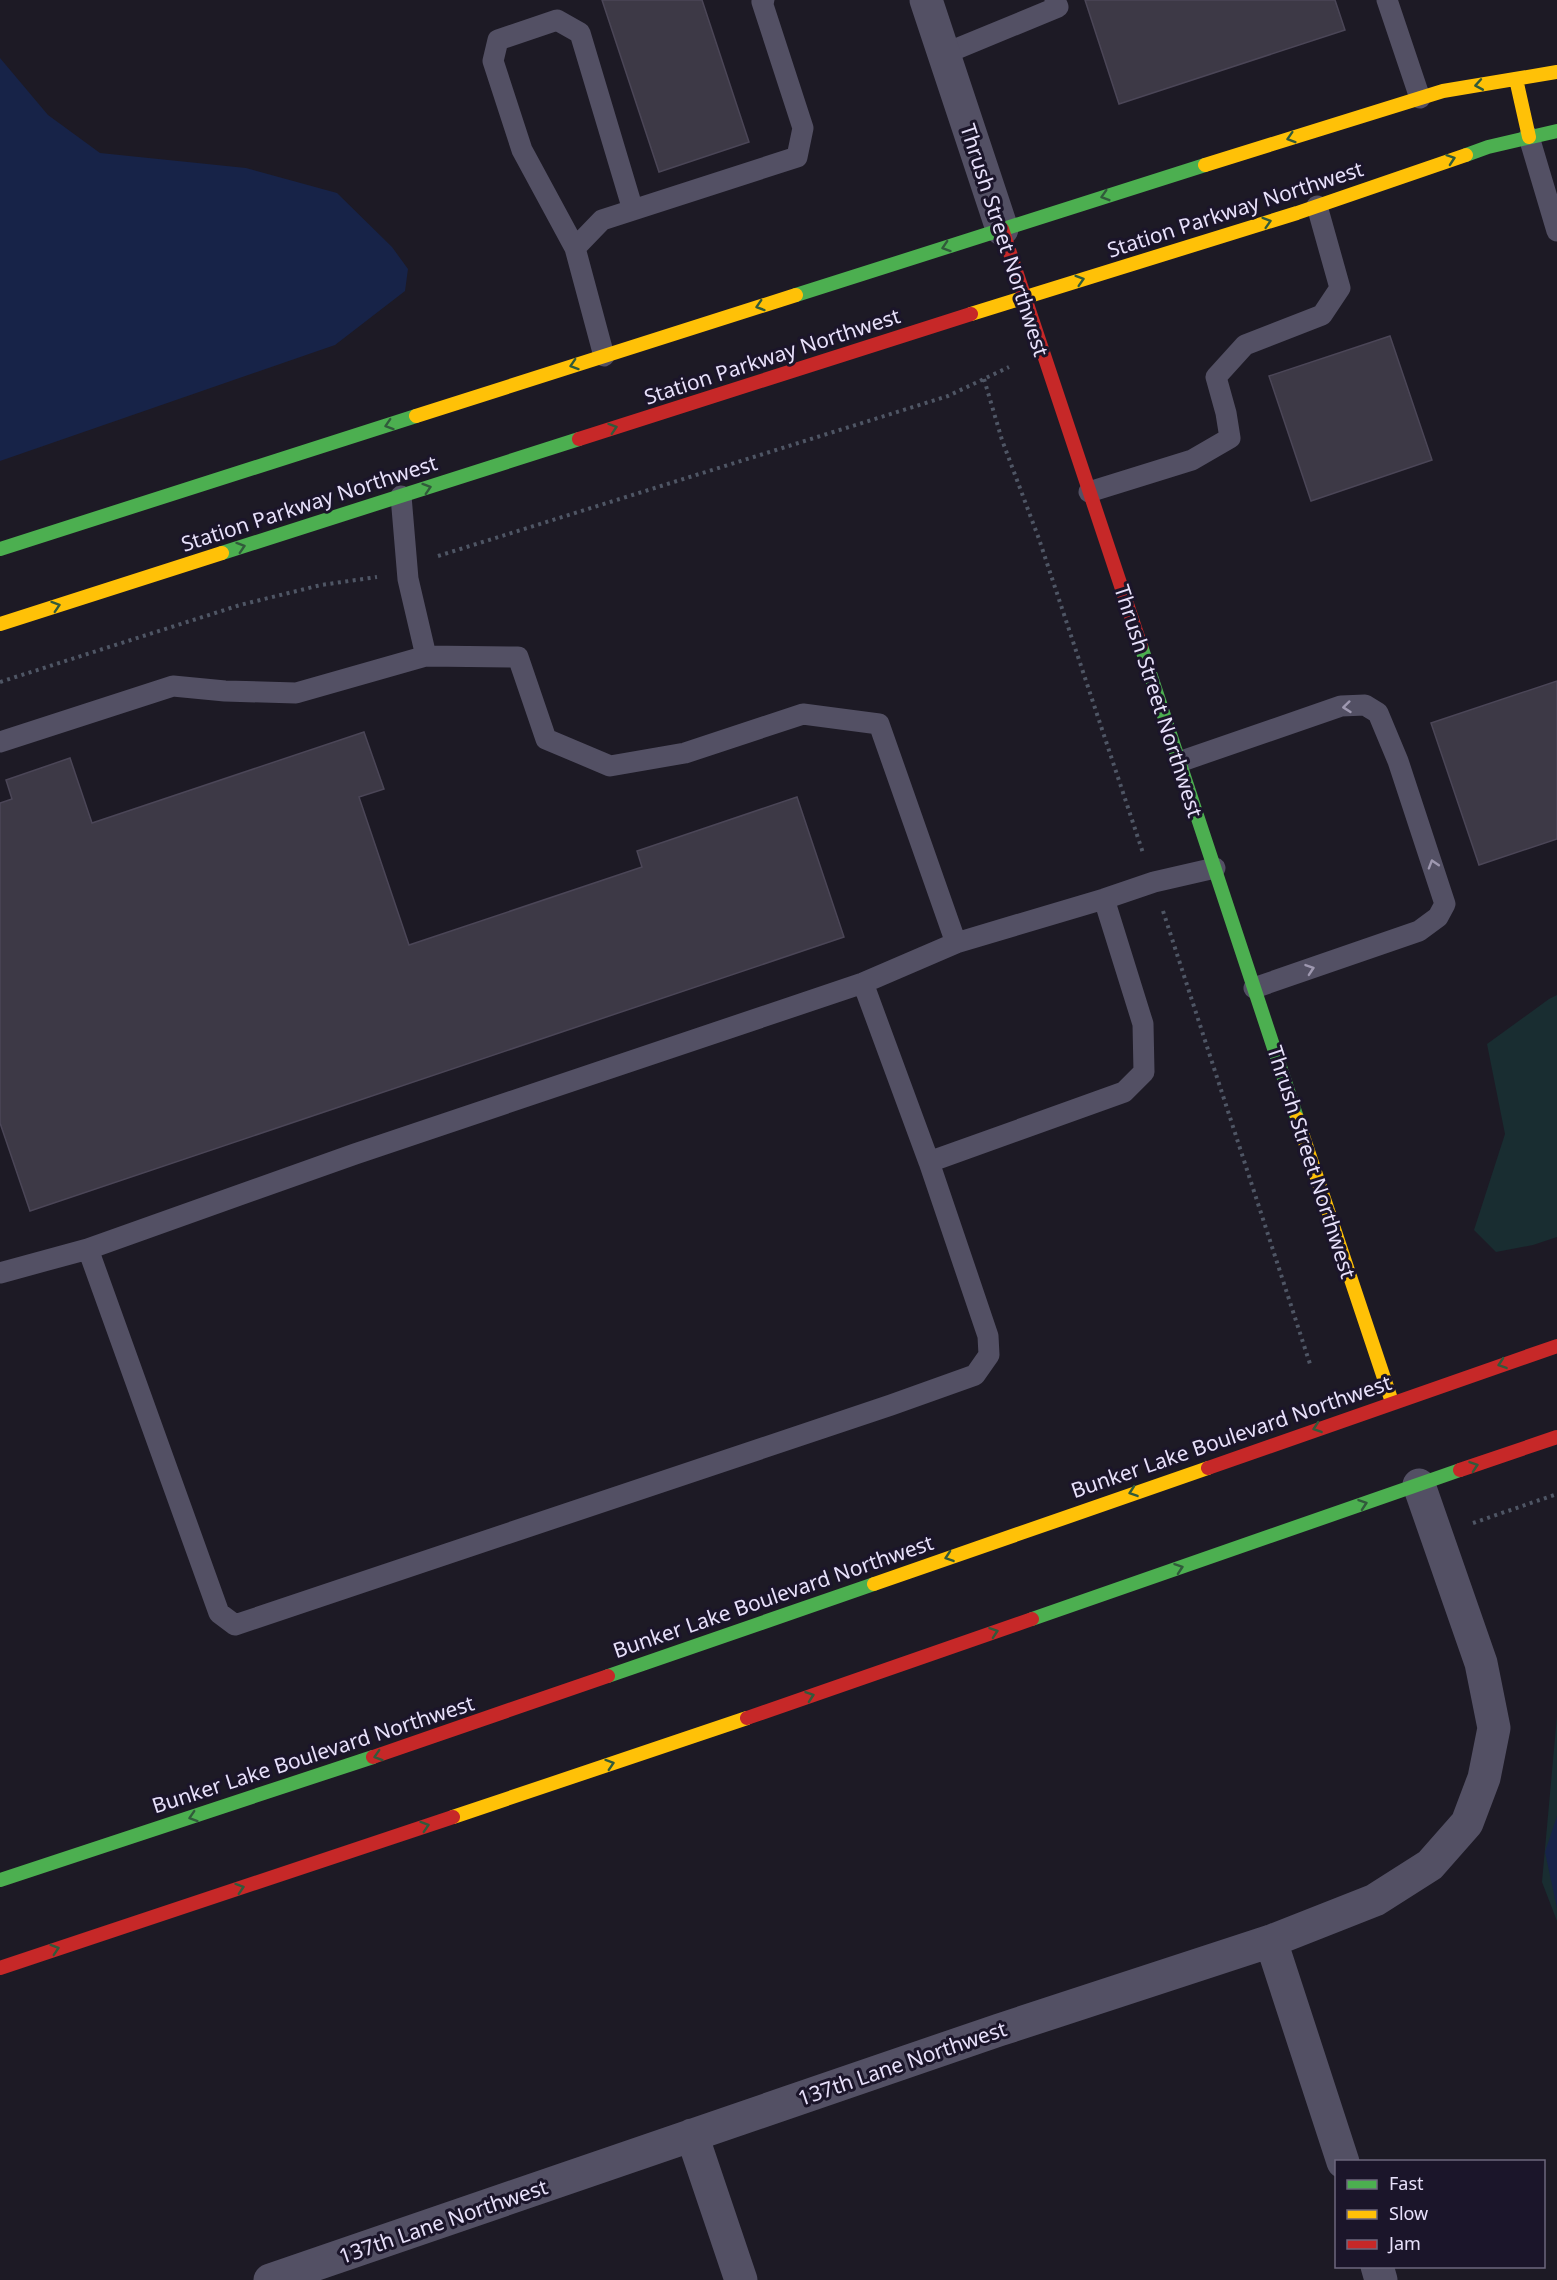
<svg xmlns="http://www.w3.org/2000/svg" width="1557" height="2280" viewBox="0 0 1557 2280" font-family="'Noto Sans',sans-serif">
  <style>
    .green { fill: #192d31 }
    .water { fill: #172348 }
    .building { fill: #3d3946; stroke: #4b4657; stroke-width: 1.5 }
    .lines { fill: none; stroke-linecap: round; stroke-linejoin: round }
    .path { stroke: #4f5665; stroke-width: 4; stroke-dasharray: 3 4.5; stroke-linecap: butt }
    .lane { stroke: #535064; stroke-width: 21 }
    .street { stroke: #535064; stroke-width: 33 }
    .fast { stroke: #4caf50; stroke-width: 14 }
    .slow { stroke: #ffc107; stroke-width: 14 }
    .jam { stroke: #c62828; stroke-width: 14 }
    .oneway { stroke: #315a3b }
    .oneway2 { stroke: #9e98b0 }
    .labels { text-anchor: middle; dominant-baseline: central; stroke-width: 6; stroke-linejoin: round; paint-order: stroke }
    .street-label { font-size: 21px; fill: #e8e1fb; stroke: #1b152a }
  </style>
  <rect width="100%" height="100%" fill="#1d1a25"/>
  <path class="green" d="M1557,995V1237L1533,1245L1496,1252L1474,1230L1505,1134L1487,1044L1549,999Z
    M1557,1716V1921L1542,1882Z"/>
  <path class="water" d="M0,58L48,115L100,153L246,168L337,193L392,247L408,269L405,291L335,345L0,461Z
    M1557,1816V1908L1545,1852Z"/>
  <path class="building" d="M602,0H702L749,142L659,172Z
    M1085,0H1335L1345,30L1119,104Z
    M1390,336L1432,460L1311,501L1269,376Z
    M1557,681V839L1479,865L1431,723Z
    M364,732L384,789L359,797L409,945L642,867L637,851L797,797L844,937L30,1211L0,1123V803L12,799L6,780L70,758L92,823Z"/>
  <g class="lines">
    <path class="path" d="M984,379L1002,440L1039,539L1143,853
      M438,556L948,396L1009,367
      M0,682L240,605L321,585L377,577
      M1163,911L1311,1367
      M1473,1523L1557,1494"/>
    <path class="lane" d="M1387,0L1420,98
      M944,54L1058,7L1055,0
      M1529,137L1557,231
      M575,248L522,150L493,61L498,40L557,20L580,33L633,210
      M604,356L575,248L602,220L797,157L803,128L762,2L764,0
      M1089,492L1192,460L1230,438L1226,413L1216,377L1245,345L1322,315L1340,288L1317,206
      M401,496L408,579L426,656L518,657L546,739L610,766L685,753L803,714L879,724L956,943
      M0,742L173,686L225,691L296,693L426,656
      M1179,762L1341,706L1365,705L1378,713L1398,761L1445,904L1438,917L1419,931L1254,988
      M863,983L929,1162
      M88,1249L219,1613L235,1625L891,1405L975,1375L989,1355L988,1336L929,1162L1124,1092L1144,1072L1143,1024L1104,899
      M0,1273L88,1249L355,1154L863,983L956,943L1104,899L1154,882L1215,868"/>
    <path class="street" d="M926,0L1002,229
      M1271,1941L1343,2162
      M692,2135L741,2280
      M1377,2266L1381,2280
      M270,2280L999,2030L1271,1941L1375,1900L1430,1865L1467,1823L1484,1778L1494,1728L1481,1663L1419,1485"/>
    <path class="fast" d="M1466,155L1488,147L1557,131
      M796,295L1205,165
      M0,549L416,416
      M222,553L579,439
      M1141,646L1297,1118
      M1032,1619L1460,1470
      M608,1676L874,1584
      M0,1880L373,1757"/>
    <path class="slow" d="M1516,79L1529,137
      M1205,165L1443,91L1557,72
      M971,314L1297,213L1466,155
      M416,416L796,295
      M0,624L222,553
      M1297,1118L1392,1402
      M874,1584L1208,1468
      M453,1817L747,1718"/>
    <path class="jam" d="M1002,229L1141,646
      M579,439L971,314
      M1208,1468L1557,1346
      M1460,1470L1557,1437
      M747,1718L1032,1619
      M373,1757L608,1676
      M0,1968L453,1817"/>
  </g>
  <defs><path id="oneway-chevron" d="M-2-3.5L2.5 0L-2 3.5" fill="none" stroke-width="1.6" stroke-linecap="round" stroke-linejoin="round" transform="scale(1.5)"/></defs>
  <g class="oneway">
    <use href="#oneway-chevron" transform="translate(1479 85) rotate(170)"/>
    <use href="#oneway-chevron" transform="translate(1291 138) rotate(163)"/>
    <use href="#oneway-chevron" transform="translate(1451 159) rotate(-19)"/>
    <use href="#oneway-chevron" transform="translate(1105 196) rotate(163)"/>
    <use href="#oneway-chevron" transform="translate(1267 222) rotate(-17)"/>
    <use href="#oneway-chevron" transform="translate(946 247) rotate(162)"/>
    <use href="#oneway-chevron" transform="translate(1080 280) rotate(-17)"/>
    <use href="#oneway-chevron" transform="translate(760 306) rotate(162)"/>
    <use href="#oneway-chevron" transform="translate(574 365) rotate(162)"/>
    <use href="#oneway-chevron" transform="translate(389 425) rotate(162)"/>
    <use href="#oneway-chevron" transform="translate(613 428) rotate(-18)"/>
    <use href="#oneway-chevron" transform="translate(427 488) rotate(-18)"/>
    <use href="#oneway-chevron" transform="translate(241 547) rotate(-18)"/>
    <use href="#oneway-chevron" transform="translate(56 606) rotate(-18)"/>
    <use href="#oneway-chevron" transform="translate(1502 1364) rotate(161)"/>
    <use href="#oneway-chevron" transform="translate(1317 1428) rotate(161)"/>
    <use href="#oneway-chevron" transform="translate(1474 1466) rotate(-19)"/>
    <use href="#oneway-chevron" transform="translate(1133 1492) rotate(161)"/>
    <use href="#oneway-chevron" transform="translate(1363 1504) rotate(-19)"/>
    <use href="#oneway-chevron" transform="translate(949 1557) rotate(161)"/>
    <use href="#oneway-chevron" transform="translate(1179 1568) rotate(-19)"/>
    <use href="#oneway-chevron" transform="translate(994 1632) rotate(-19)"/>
    <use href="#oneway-chevron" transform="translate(810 1696) rotate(-19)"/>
    <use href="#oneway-chevron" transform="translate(378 1756) rotate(162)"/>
    <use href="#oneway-chevron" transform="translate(610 1764) rotate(-18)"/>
    <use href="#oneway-chevron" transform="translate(193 1817) rotate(162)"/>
    <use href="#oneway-chevron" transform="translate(425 1826) rotate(-18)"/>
    <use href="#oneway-chevron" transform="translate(240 1888) rotate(-18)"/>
    <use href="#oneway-chevron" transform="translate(55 1949) rotate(-18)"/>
  </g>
  <g class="oneway2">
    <use href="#oneway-chevron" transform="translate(1347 707) rotate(174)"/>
    <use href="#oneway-chevron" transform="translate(1433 864) rotate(-107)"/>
    <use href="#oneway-chevron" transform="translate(1310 969) rotate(-19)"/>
  </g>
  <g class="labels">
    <g class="street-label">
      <text transform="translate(1235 209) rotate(-18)">Station Parkway Northwest</text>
      <text transform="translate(1005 240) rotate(72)">Thrush Street Northwest</text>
      <text transform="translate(772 356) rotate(-18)">Station Parkway Northwest</text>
      <text transform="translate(309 503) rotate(-18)">Station Parkway Northwest</text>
      <text transform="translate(1159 701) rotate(72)">Thrush Street Northwest</text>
      <text transform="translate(1312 1162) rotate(72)">Thrush Street Northwest</text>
      <text transform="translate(1231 1436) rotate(-19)">Bunker Lake Boulevard Northwest</text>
      <text transform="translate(773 1596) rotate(-19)">Bunker Lake Boulevard Northwest</text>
      <text transform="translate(313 1754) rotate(-18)">Bunker Lake Boulevard Northwest</text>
      <text transform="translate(902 2063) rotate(-19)">137th Lane Northwest</text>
      <text transform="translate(443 2221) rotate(-19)">137th Lane Northwest</text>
    </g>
  </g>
  <rect x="1335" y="2160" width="210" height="108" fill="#1b152a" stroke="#6d677e" stroke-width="1.5"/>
  <rect x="1347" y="2180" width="30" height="9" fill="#4caf50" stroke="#6d677e" stroke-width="1.5"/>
  <text x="1389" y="2190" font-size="18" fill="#e8e1fb">Fast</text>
  <rect x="1347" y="2210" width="30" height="9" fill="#ffc107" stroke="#6d677e" stroke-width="1.5"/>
  <text x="1389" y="2220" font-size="18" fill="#e8e1fb">Slow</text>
  <rect x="1347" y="2240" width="30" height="9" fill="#c62828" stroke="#6d677e" stroke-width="1.5"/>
  <text x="1389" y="2250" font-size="18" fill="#e8e1fb">Jam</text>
</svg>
